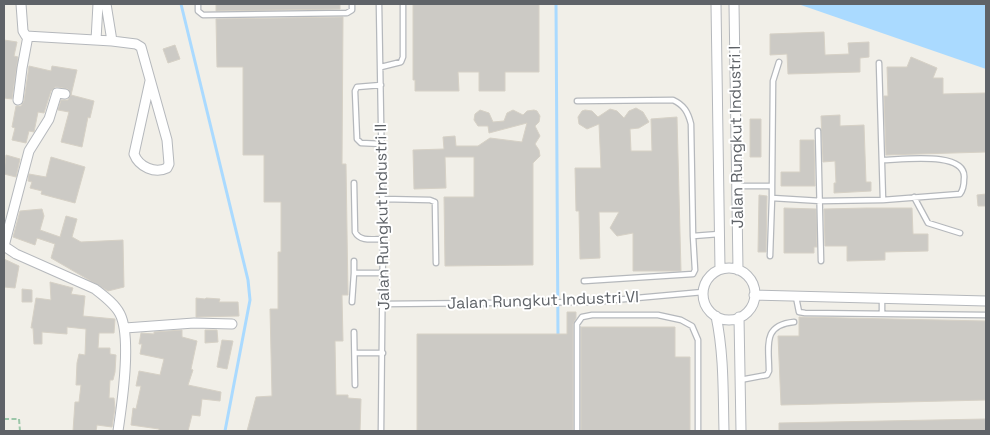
<svg xmlns="http://www.w3.org/2000/svg" width="990" height="435" viewBox="0 0 990 435" font-family="'Space Grotesk',sans-serif">
  <style>
    .water { fill: #aadaff }
    .lines { fill: none; stroke-linecap: round; stroke-linejoin: round }
    .stream { stroke: #aadaff; stroke-width: 3 }
    .building { fill: #cccac5; stroke: #d6d1c6 }
    .service-casing { stroke: #b5b8bc; stroke-width: 7 }
    .minor-casing { stroke: #b5b8bc; stroke-width: 11 }
    .path { stroke: #9cc7a9; stroke-width: 2; stroke-dasharray: 5 2.5; stroke-linecap: butt }
    .service { stroke: #fff; stroke-width: 4.5 }
    .minor { stroke: #fff; stroke-width: 9 }
    .labels { text-anchor: middle; dominant-baseline: central; stroke-width: 4; stroke-linejoin: round; paint-order: stroke }
    .street-label { font-size: 16px; fill: #5f6368; stroke: #fff }
  </style>
  <rect width="100%" height="100%" fill="#f1efe8"/>
  <path class="water" d="M798,4H986V69Z"/>
  <g class="lines">
    <path class="stream" d="M181,4L248,280L250,300L225,431
      M556,4L558,338"/>
  </g>
  <path class="building" d="M216,4H340V9L216,11Z
    M413,4H539V72H505V91H479V72H458L459,91H415V80H413Z
    M343,17L342,164H346L348,295H342L343,341H335L336,395H348V398L361,399L360,431H247L256,397L272,396L270,309H278V252H281V202H264V155H243V67H217L216,19Z
    M824,32L825,55L849,54L848,43L869,42V57L860,58V72L788,74L787,54L770,55V34Z
    M4,40L17,42L14,56L18,57L12,99L4,98Z
    M175,45L180,59L168,63L163,49Z
    M911,57L937,68L933,78H943V94L986,93V152L886,155L884,96H888L887,67H907Z
    M29,66L51,71L52,66L77,70L71,95L94,101L90,118L88,117L82,147L61,142L69,112L58,110L61,100H68L71,94L68,89L58,87H55L51,91L44,113L38,112L34,132L29,131L26,143L12,140L15,128L12,127L16,106H21L24,101Z
    M636,108L643,112L649,122L639,128L630,129L631,151H652L651,119L677,117L681,271H633V233L617,236L610,228L619,212H599L600,258L580,259L579,211H576L575,168H601L599,124L587,129L579,124L578,117L582,111L585,110L592,111L598,117L610,109L617,111L624,118L629,111Z
    M480,110L489,113L493,122L504,121L507,113L513,110L523,115L527,111L534,110L537,111L540,116L539,122L535,126L540,136L535,144L539,150L540,156L533,163V265L445,266L444,197H474V157H445L446,188L414,189L413,150L444,149L443,137L455,136L456,146H478L490,138L522,142L527,123L489,133L488,126H478L474,120L475,114Z
    M840,115V126L864,125L866,182H871V191L834,193V183H836L835,161L823,162L821,116Z
    M750,119H761V157H750Z
    M800,140H814L815,186H781V172H800Z
    M6,155L20,159L16,177L4,174Z
    M51,157L85,167L75,203L41,194L42,191L30,188L32,182L28,181L29,174L46,177Z
    M986,194V206H978L977,195Z
    M759,195L767,196L766,252H758Z
    M784,208L816,209L817,247H814V253H784Z
    M867,208H912L913,234H928V251L885,252V260L847,261V246H825L824,209Z
    M42,209L44,216L40,230L60,237L66,216L77,219L72,237L81,242L123,240L124,287L108,291L51,258L55,244L37,238L35,245L13,237L20,211Z
    M4,259L19,266L15,288L4,287Z
    M50,282L73,288L71,294L85,296L83,316L115,319L114,333H99L98,348H110V354L116,355L115,372L113,380H110L109,398H114L115,408L112,427L97,425L96,431H73L75,402H79L81,385H76L77,363L79,354L85,355L86,329L67,327V334L42,332V344H34L33,328H31L36,298L51,300Z
    M22,289L32,290V302H22Z
    M196,298L205,299L206,298L220,299L219,302H238L239,316L196,317Z
    M567,312H576V318L573,324V431H417V334H567Z
    M799,317L986,321V400L781,405L778,336H799Z
    M581,327H675V357H690V431H581Z
    M182,330V337L197,341L191,369L193,370L188,385L221,392L220,401L202,399L200,416L192,415L188,431H159V429L131,425L133,408L136,409L141,386H136L139,371L160,375L164,359L140,354L142,344H139L141,333L154,334V332Z
    M205,330H217L218,342L205,343Z
    M222,340L233,341L227,369L217,367Z
    M986,419V431H779V423Z"/>
  <g class="lines">
    <g class="service-casing">
      <path id="service" d="M198,4V11L203,15L347,13L352,10V4
        M379,4L383,239L381,431
        M879,63L883,200
        M381,67L401,62L403,57V4
        M381,85L357,87L355,91L357,139L361,143L382,144
        M577,101L673,100C684,105 688,112 691,124L693,236L719,234
        M818,131L821,261
        M354,183L355,232C360,242 373,239 383,239
        M738,186H772V198L821,201L883,200L960,194C963,190 964,185 964,179C968,150 900,160 882,160
        M772,186L773,81L779,62
        M914,197L928,223L960,233
        M383,199L430,200L435,202L436,263
        M770,256L772,198
        M354,273V261
        M584,281L693,274L695,270L693,236
        M796,297L799,312L805,313L986,315
        M352,302L354,273H383
        M383,304L592,302L703,292
        M882,313V299
        M354,332L355,385
        M355,353H383
        M740,380L767,375L769,371C769,346 762,325 794,322
        M577,431V324L582,317L592,315H658L681,320L692,326L698,340V431"/>
    </g>
    <g class="minor-casing">
      <path id="minor" d="M21,4L23,31L26,36L112,41L136,44L141,47L167,140L169,164L167,168C155,174 139,167 134,154L150,81
        M106,4L112,41
        M716,4L720,269
        M734,4L738,270
        M96,40L98,4
        M18,100L22,68L28,36
        M4,246L16,254L95,289C104,296 115,304 120,314C132,338 122,404 118,431
        M4,246L29,151L49,119L57,93L65,94
        M703 294a26 26 0 1 1 52 0a26 26 0 1 1-52 0Z
        M754,295L986,301
        M716,316C724,354 723,392 724,431
        M739,317L741,431
        M125,328L194,323L232,324"/>
    </g>
    <path class="path" d="M4,419H19L20,431"/>
    <use href="#service" class="service"/>
    <use href="#minor" class="minor"/>
  </g>
  <g class="labels">
    <g class="street-label">
      <text transform="translate(736 137) rotate(-91)">Jalan Rungkut Industri I</text>
      <text transform="translate(382 217) rotate(-91)">Jalan Rungkut Industri II</text>
      <text transform="translate(543 300) rotate(-2)">Jalan Rungkut Industri VI</text>
    </g>
  </g>
  <rect width="990" height="435" fill="none" stroke="#5f6368" stroke-width="10"/>
</svg>
